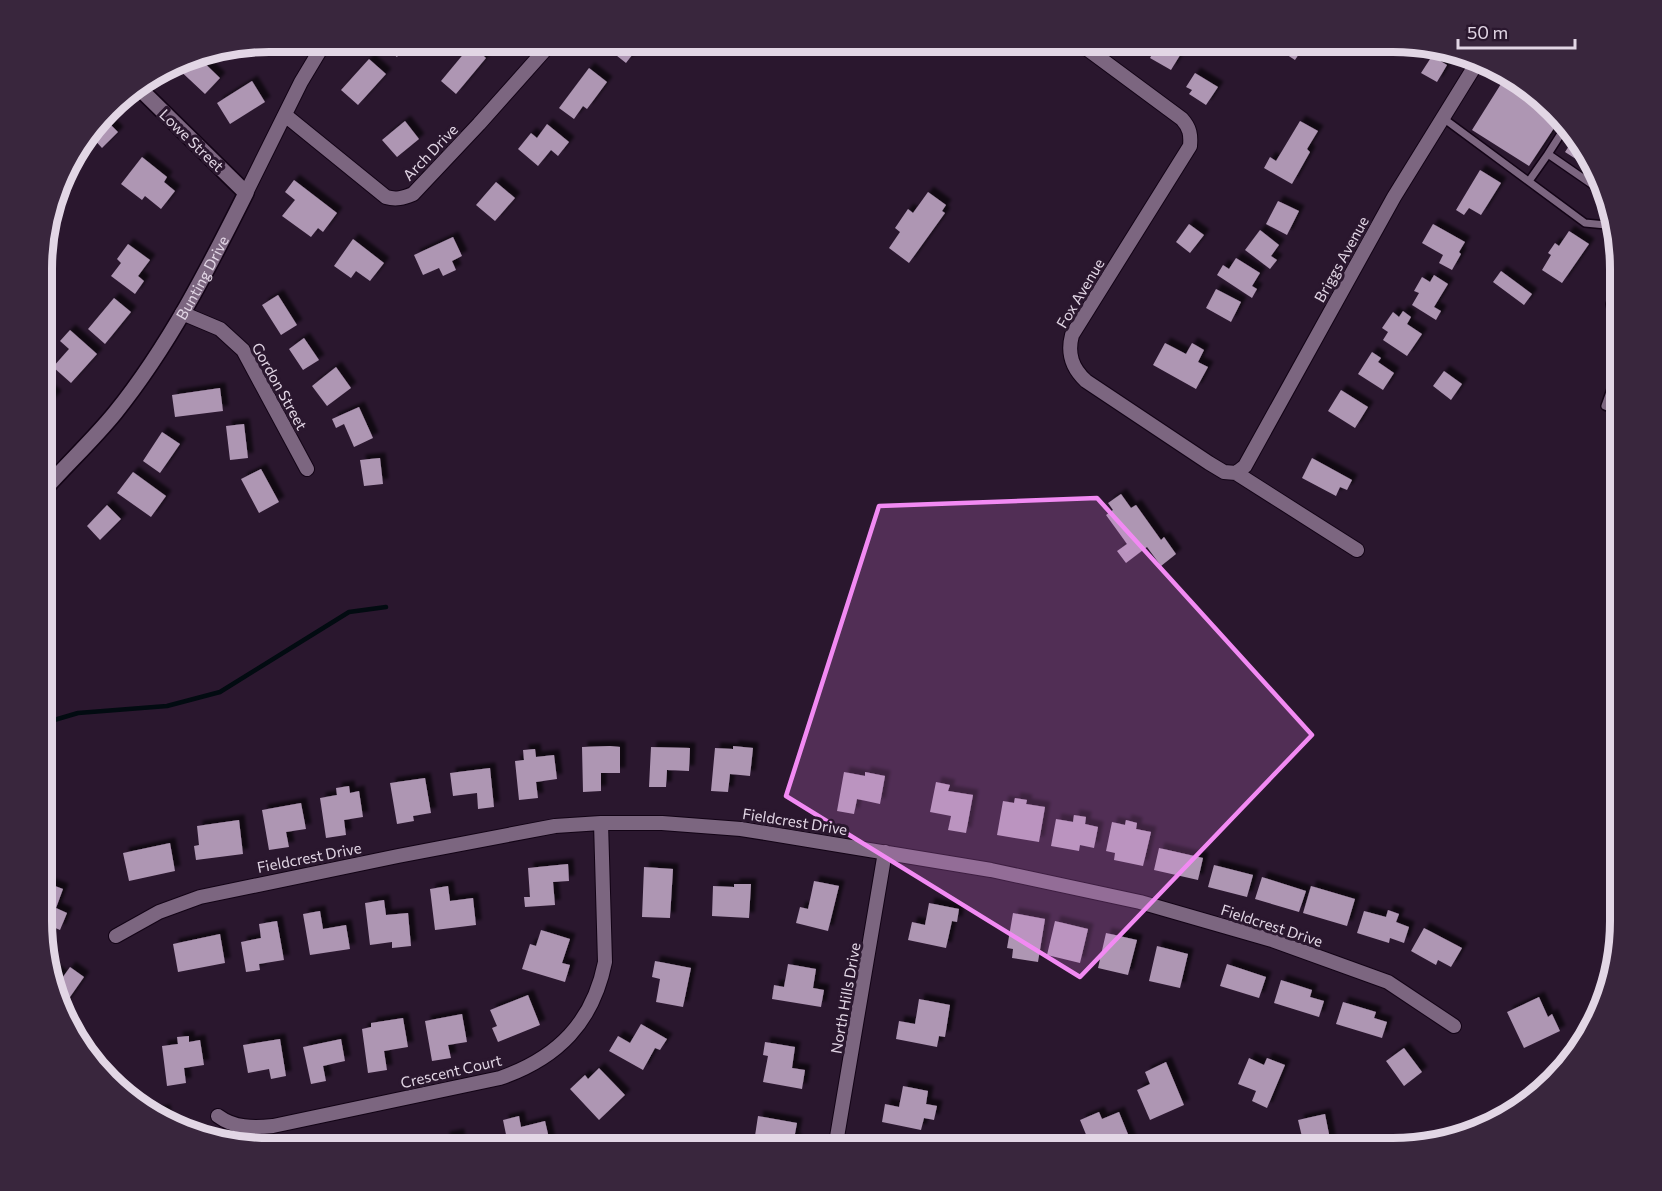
<svg xmlns="http://www.w3.org/2000/svg" width="1662" height="1191" viewBox="0 0 1662 1191" font-family="Commissioner,sans-serif">
  <style>
    .lines { fill: none; stroke-linecap: round; stroke-linejoin: round }
    .stream { stroke: #020b11; stroke-width: 4.5 }
    .building { fill: #ae96b3; filter: url(#shadow) }
    .service-casing { stroke: #120315; stroke-width: 10 }
    .minor-casing { stroke: #120315; stroke-width: 16 }
    .tertiary-casing { stroke: #120315; stroke-width: 18 }
    .service { stroke: #7c6680; stroke-width: 7 }
    .minor { stroke: #7c6680; stroke-width: 14 }
    .tertiary { stroke: #7c6680; stroke-width: 15 }
    .marked { fill: #f28af3; fill-opacity: 0.2; stroke: #f28af3; stroke-width: 4.5; stroke-linejoin: round }
    .labels { text-anchor: middle; dominant-baseline: central; stroke-width: 6; stroke-linejoin: round; paint-order: stroke }
    .street-label { font-size: 15px; fill: #e2d6e5; stroke: #2a172e }
    .rim { fill: none; stroke: #e2d6e5; stroke-width: 8 }
  </style>
  <defs>
    <filter id="shadow"><feDropShadow dx="5.5" dy="-5.5" stdDeviation="1.5" flood-color="#0009"/></filter>
  </defs>
  <rect width="100%" height="100%" fill="#2a172e"/>
  <g class="lines">
    <path class="stream" d="M44,723L78,713L167,706L220,692L349,612L386,607"/>
  </g>
  <path class="building" d="M381,42H408L397,57L379,44Z
    M612,42H642L626,63L607,48Z
    M1159,42H1188L1171,70L1150,58Z
    M1278,42H1307L1295,60L1275,47Z
    M471,45L486,58L456,94L441,81Z
    M197,56L220,78L205,94L174,65L183,59Z
    M1432,56L1447,65L1437,82L1421,73Z
    M369,59L386,74L358,105L341,90Z
    M589,68L607,82L587,109L583,106L574,119L559,108Z
    M1195,73L1218,87L1206,105L1189,94L1192,90L1186,87Z
    M1506,76L1531,89L1543,103L1539,109L1558,122L1529,166L1472,130Z
    M252,81L265,102L230,124L217,103Z
    M104,118L118,132L102,148L91,136Z
    M405,121L419,139L397,157L382,140Z
    M1300,121L1318,131L1307,149L1310,152L1292,184L1264,168L1270,157L1276,161Z
    M547,124L569,142L558,156L551,150L538,166L518,149L531,133L537,138Z
    M1573,140L1584,153L1579,161L1565,152Z
    M1585,155L1596,169L1598,175L1580,163Z
    M142,157L167,177L164,182L175,191L161,209L145,196L142,200L121,184Z
    M1480,170L1501,183L1481,215L1469,208L1464,215L1456,210Z
    M294,180L337,213L323,232L318,228L311,237L282,216L295,200L285,192Z
    M496,182L515,198L495,221L476,205Z
    M928,192L946,205L942,211L945,213L909,263L889,248L900,232L895,228L908,209L913,213Z
    M1278,201L1299,211L1287,235L1266,224Z
    M1189,224L1204,235L1190,253L1176,242Z
    M1433,224L1465,242L1459,252L1461,254L1452,270L1439,263L1443,255L1422,243Z
    M1260,230L1279,245L1271,256L1277,260L1270,269L1245,250Z
    M1569,231L1589,244L1562,283L1542,270L1551,255L1548,253L1555,243L1559,246Z
    M453,237L462,256L452,261L456,270L443,276L439,268L423,275L414,255Z
    M353,239L384,263L370,281L356,271L351,278L334,266Z
    M128,244L150,260L138,276L144,281L135,294L111,276L121,263L117,259Z
    M1236,258L1260,273L1252,286L1257,289L1252,298L1217,275L1223,265L1229,269Z
    M1501,271L1532,294L1524,305L1493,282Z
    M1434,275L1448,284L1434,307L1441,311L1436,320L1412,305L1419,293L1414,291L1422,277L1430,282Z
    M1216,289L1241,302L1231,322L1206,308Z
    M278,295L297,325L281,335L262,305Z
    M114,298L131,312L105,344L88,329Z
    M1403,311L1411,317L1407,324L1422,334L1407,356L1383,340L1388,332L1382,328L1393,312L1399,317Z
    M70,330L97,354L71,383L53,367L69,349L60,341Z
    M304,338L319,360L303,370L289,349Z
    M1165,343L1186,354L1192,343L1204,350L1198,362L1208,367L1196,389L1153,365Z
    M1372,352L1381,358L1378,362L1394,373L1383,390L1358,374Z
    M336,367L351,388L327,406L312,386Z
    M1444,371L1462,384L1451,400L1433,386Z
    M44,386L56,396L44,410Z
    M220,388L223,411L175,417L172,395Z
    M1341,390L1368,407L1355,428L1328,411Z
    M359,407L373,438L354,447L344,424L336,428L332,419Z
    M244,424L248,458L230,460L226,426Z
    M162,432L180,444L160,473L143,461Z
    M380,458L383,484L364,486L360,460Z
    M1312,458L1352,480L1347,490L1340,487L1336,496L1302,478Z
    M261,469L279,502L259,513L241,479Z
    M133,472L166,496L151,517L117,493Z
    M1121,494L1131,508L1136,505L1161,540L1164,537L1176,554L1161,566L1147,547L1126,563L1117,551L1127,544L1106,515L1113,510L1108,503Z
    M107,505L121,519L100,540L87,526Z
    M610,746L620,747V773H601V791L583,792L582,747Z
    M733,746L753,748L750,776L730,774L728,792L711,791L715,748L733,749Z
    M651,747L690,748L689,771L667,770L666,787H649Z
    M535,749L536,757L554,755L557,779L536,782L538,798L519,800L515,761L524,760L523,750Z
    M490,768L494,807L478,809L477,793L453,796L450,773Z
    M844,772L865,776V772L885,776L880,804L857,799L854,814L837,811Z
    M425,778L431,813L413,816L414,821L397,824L390,783Z
    M936,782L950,785L948,791L973,795L966,833L948,830L951,816L930,812Z
    M349,786L350,793L359,791L363,817L344,820L346,835L326,838L320,798L337,795L336,788Z
    M1015,798L1027,800L1026,804L1045,807L1039,842L997,835L1003,801L1014,803Z
    M301,803L306,829L286,832L289,847L269,850L262,810Z
    M1074,815L1086,817L1085,824L1098,827L1094,848L1080,845L1079,851L1051,846L1056,819L1073,822Z
    M239,820L243,854L196,860L194,846L199,845L197,826Z
    M1126,820L1137,823L1136,829L1151,832L1143,866L1114,860L1115,853L1106,851L1112,822L1125,825Z
    M170,843L175,871L129,881L123,853Z
    M1159,848L1203,858L1198,880L1154,870Z
    M568,864L569,881L553,882L555,905L525,907L524,897H530L528,868Z
    M1214,865L1253,875L1247,897L1208,887Z
    M644,867L673,869L670,918L642,917Z
    M1262,877L1306,891L1299,912L1255,899Z
    M814,881L839,886L828,931L796,923L800,907L808,909Z
    M44,882L63,889L56,908L67,913L60,930L44,923Z
    M734,884H751L749,918L712,916L713,886L734,887Z
    M448,886L450,901L473,898L476,925L435,930L430,889Z
    M1311,886L1355,899L1347,926L1303,913Z
    M384,900L386,915L408,913L411,946L392,948V942L370,945L365,903Z
    M929,903L959,909L957,922L952,921L946,948L908,940L912,922L925,925Z
    M1388,910L1399,914L1396,922L1409,927L1404,943L1390,938L1389,943L1357,933L1364,911L1386,917Z
    M320,911L323,929L346,925L350,949L310,955L303,914Z
    M1013,913L1045,919L1038,962L1012,958L1013,949L1007,948Z
    M277,921L284,960L259,964L260,970L246,972L241,942L261,938L259,924Z
    M1055,921L1088,929L1080,963L1047,955Z
    M1424,928L1462,948L1451,967L1438,960L1436,965L1411,951Z
    M541,930L570,939L562,963L570,965L565,982L522,969L530,944L536,946Z
    M1106,933L1137,940L1128,975L1098,968Z
    M220,934L225,963L178,972L173,944Z
    M1157,946L1188,954L1180,988L1149,981Z
    M655,961L691,968L683,1007L656,1002L660,979L652,977Z
    M788,964L816,969L813,988L824,990L821,1007L772,999L774,985L784,987Z
    M1227,964L1266,977L1259,998L1220,986Z
    M50,967L63,977L70,967L84,977L63,1007Z
    M1281,980L1312,990L1310,997L1324,1001L1319,1017L1274,1003Z
    M528,995L540,1025L498,1042L492,1028L497,1026L490,1010Z
    M1539,997L1548,1017L1552,1014L1560,1031L1524,1048L1507,1012Z
    M919,999L950,1005L945,1037L939,1036L937,1047L896,1039L899,1021L915,1024Z
    M1343,1002L1376,1012L1374,1018L1387,1022L1382,1038L1336,1024Z
    M462,1014L467,1042L448,1045L451,1058L432,1061L425,1021Z
    M403,1018L408,1047L384,1051L387,1070L368,1073L362,1029L371,1027V1023Z
    M641,1024L667,1039L660,1050L655,1048L643,1070L609,1051L618,1036L630,1043Z
    M189,1036V1042L200,1040L204,1065L184,1068L186,1083L167,1086L162,1046L178,1044L177,1037Z
    M280,1039L286,1076L271,1079L269,1069L248,1073L243,1045Z
    M341,1039L345,1061L323,1066L326,1081L311,1084L303,1047Z
    M765,1042L795,1047L792,1068L805,1070L802,1089L763,1082L768,1056L763,1055Z
    M1404,1048L1422,1072L1404,1086L1386,1061Z
    M1249,1058L1264,1065L1267,1058L1285,1065L1267,1108L1252,1101L1256,1091L1238,1084Z
    M1166,1062L1184,1105L1150,1120L1137,1090L1150,1084L1145,1072Z
    M599,1068L625,1095L599,1120L570,1089L585,1075L588,1079Z
    M903,1086L928,1091L926,1104L937,1106L934,1120L924,1118L921,1130L882,1122L885,1104L899,1107Z
    M165,1110L166,1120L150,1112Z
    M1099,1112L1102,1119L1119,1112L1134,1149H1114L1112,1144L1099,1149H1092L1080,1120Z
    M1325,1114L1332,1149H1290L1289,1144L1303,1141L1298,1120Z
    M519,1116L521,1127L545,1121L551,1147L509,1149L503,1120Z
    M758,1116L797,1123L794,1139L797,1140L796,1149H753Z
    M459,1134L460,1143L475,1141V1145L487,1143L488,1149H445L444,1137Z
    M396,1142L397,1149H380L379,1144Z"/>
  <g class="lines">
    <g class="service-casing">
      <path id="service" d="M1443,118L1585,223L1606,225L1610,220
        M1564,129L1548,154L1603,192
        M1529,181L1548,154
        M1620,279L1610,304L1620,348
        M1620,364L1605,406L1620,412"/>
    </g>
    <g class="minor-casing">
      <path id="minor" d="M1078,42L1182,119C1190,128 1191,135 1190,146L1072,335C1067,354 1072,368 1086,381L1209,463L1224,472L1236,473L1357,550
        M285,115L386,197C396,200 403,198 413,194L479,124L552,42
        M246,193L301,82L325,42
        M182,313L220,329L243,350L307,469
        M1236,473L1245,466L1394,197L1478,61
        M116,936L159,912L200,897L398,856L555,826L601,823H662L741,829L991,870L1140,902L1272,940L1388,982L1454,1026
        M218,1116C234,1128 253,1128 273,1126L500,1078C558,1058 593,1022 605,962L601,823
        M835,1149L885,852"/>
    </g>
    <g class="tertiary-casing">
      <g id="tertiary">
        <path id="s1" d="M44,490C67,464 93,440 115,413C169,346 208,269 246,193L138,87"/>
      </g>
    </g>
    <use href="#service" class="service"/>
    <use href="#minor" class="minor"/>
    <use href="#tertiary" class="tertiary"/>
  </g>
  <path class="marked" d="M1097,498L1312,735L1080,977L786,796L879,506Z"/>
  <g class="labels">
    <g class="street-label">
      <text transform="translate(192 140) rotate(44)">Lowe Street</text>
      <text transform="translate(430 152) rotate(-46)">Arch Drive</text>
      <text transform="translate(1341 259) rotate(-61)">Briggs Avenue</text>
      <text stroke="none"><textPath href="#s1" startOffset="266">Bunting Drive</textPath></text>
      <text transform="translate(1080 293) rotate(-59)">Fox Avenue</text>
      <text transform="translate(280 386) rotate(61)">Gordon Street</text>
      <text transform="translate(795 821) rotate(9)">Fieldcrest Drive</text>
      <text transform="translate(309 857) rotate(-11)">Fieldcrest Drive</text>
      <text transform="translate(1272 925) rotate(18)">Fieldcrest Drive</text>
      <text transform="translate(845 998) rotate(-80)">North Hills Drive</text>
      <text transform="translate(451 1071) rotate(-13)">Crescent Court</text>
    </g>
  </g>
  <path d="M0 0H1662V1191H0ZM269 52H1393A217 217 0 0 1 1610 269V921A217 217 0 0 1 1393 1138H269A217 217 0 0 1 52 921V269A217 217 0 0 1 269 52Z" fill="#39263d" fill-rule="evenodd"/>
  <path class="rim" d="M269 52H1393A217 217 0 0 1 1610 269V921A217 217 0 0 1 1393 1138H269A217 217 0 0 1 52 921V269A217 217 0 0 1 269 52Z"/>
  <path d="M1458 39v9h117v-9" fill="none" stroke="#e2d6e5" stroke-width="3"/>
  <text x="1467" y="39" font-size="18" fill="#e2d6e5" stroke="#2a172e" stroke-width="4.5" paint-order="stroke">50 m</text>
</svg>
